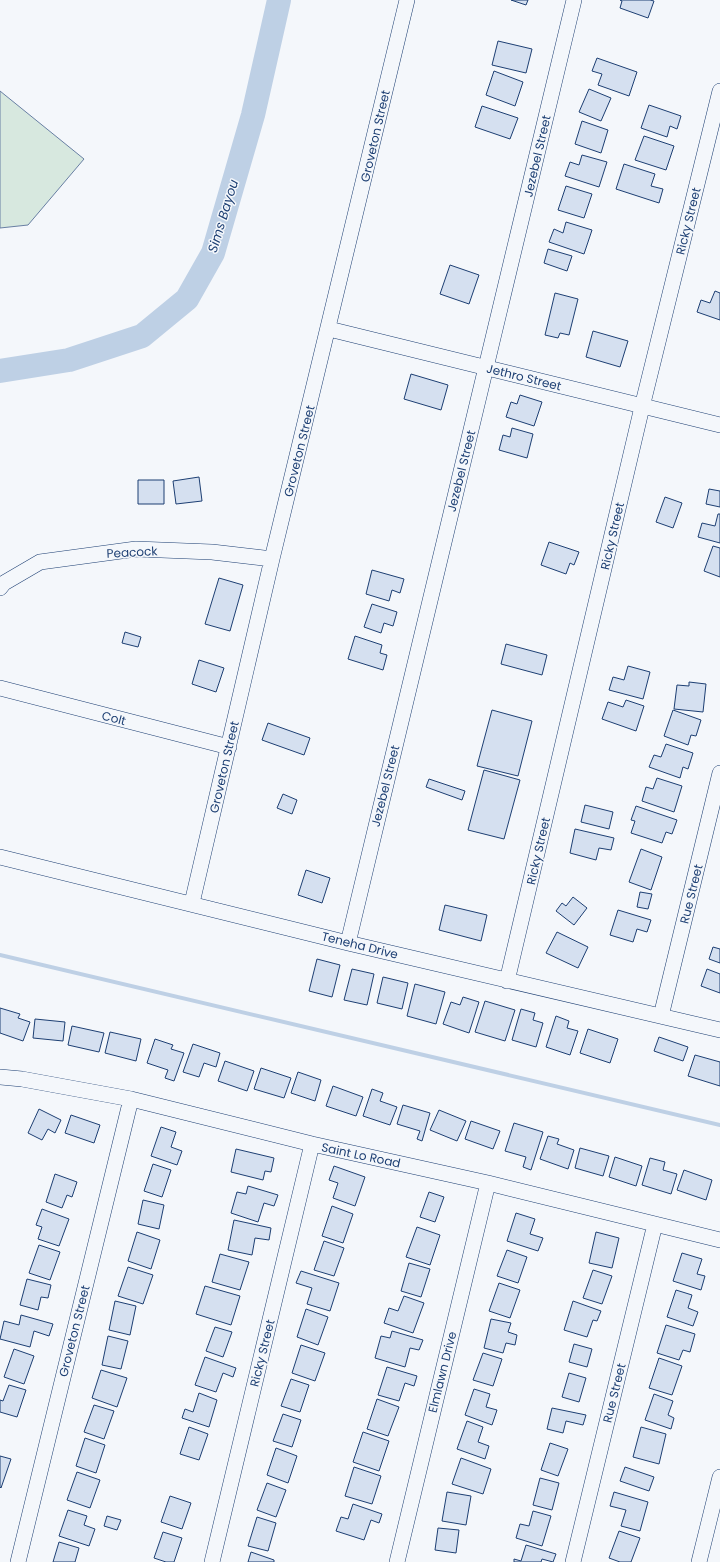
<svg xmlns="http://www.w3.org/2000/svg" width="720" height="1562" viewBox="0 0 720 1562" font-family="Poppins,sans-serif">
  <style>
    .green { fill: #d7e8df; stroke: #687fa3 }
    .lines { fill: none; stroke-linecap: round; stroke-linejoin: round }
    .stream { stroke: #bed0e5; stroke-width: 4 }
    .river { stroke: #bed0e5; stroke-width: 24 }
    .building { fill: #d5e0f0; stroke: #1d3f73 }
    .minor-casing { stroke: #1d3f73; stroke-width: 16 }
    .minor { stroke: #f4f7fb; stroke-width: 15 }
    .labels { text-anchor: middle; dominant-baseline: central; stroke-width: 3; stroke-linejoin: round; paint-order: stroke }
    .street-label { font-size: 12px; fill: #1d3f73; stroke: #f4f7fb }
    .water-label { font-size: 13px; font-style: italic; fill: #1d3f73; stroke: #f4f7fb }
  </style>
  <rect width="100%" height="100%" fill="#f4f7fb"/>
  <path class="green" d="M0,91L84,159L28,225L0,228Z"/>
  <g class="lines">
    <path class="stream" d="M0,955L720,1125"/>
    <path class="river" d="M0,371L69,360L142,336L187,299L213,253L253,115L279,0"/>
  </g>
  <path class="building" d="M511,0H528L526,5Z
    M620,0H650L654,1L648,18L620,8L622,1Z
    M498,41L532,49L526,73L492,65Z
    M597,58L637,72L629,96L598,85L602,74L592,71Z
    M494,71L523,82L515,106L486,95Z
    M589,89L611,98L601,121L579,112Z
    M649,105L681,116L677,129L670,126L667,137L641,128Z
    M482,106L518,118L510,139L475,127Z
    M582,121L608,130L601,153L575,144Z
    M644,136L674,146L666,170L635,160Z
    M582,155L607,162L599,187L565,176L570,162L579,165Z
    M624,164L655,174L651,186L663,189L659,203L616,189Z
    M566,186L592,194L584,218L558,210Z
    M566,222L592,230L584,254L549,242L554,229L563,233Z
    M548,249L572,256L567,271L544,263Z
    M450,265L479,275L469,304L440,294Z
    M715,291L720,293V320L697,312L701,300L710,303Z
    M555,293L578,299L569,335L560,333L558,338L545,335Z
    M593,331L628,341L620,367L586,357Z
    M411,374L448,385L441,410L404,399Z
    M520,395L542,402L534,426L506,417L511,402L517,404Z
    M512,428L533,434L527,458L499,450L503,435L510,437Z
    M199,477L202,501L176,504L173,481Z
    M138,480H164V504H138Z
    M709,489L720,491V507L706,504Z
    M665,497L682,503L673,528L656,522Z
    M718,514H720V543L698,537L702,523L715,526Z
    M549,542L579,552L574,565L570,563L566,574L541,565Z
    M713,546L720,548V577L704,571Z
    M372,570L404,579L400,593L392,590L389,601L366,594Z
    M219,578L243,585L230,631L205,624Z
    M372,604L397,612L393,626L384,623L381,633L364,627Z
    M125,632L141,637L138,647L122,643Z
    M355,636L382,645L380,653L387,655L383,670L348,659Z
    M506,644L547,655L542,675L501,664Z
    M199,660L224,668L216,692L192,684Z
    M628,666L650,672L643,699L609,690L613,677L624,680Z
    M689,682L706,684L703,712L674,709L677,685L689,686Z
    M626,700L644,706L636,731L602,719L608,702L623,707Z
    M492,710L532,721L518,776L477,766Z
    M673,710L701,720L696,736L691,735L688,745L664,736Z
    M268,723L310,738L304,755L262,740Z
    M666,744L693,753L688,769L683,767L680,778L649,767L654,755L661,757Z
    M484,770L520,780L504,839L468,830Z
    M657,778L682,786L674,812L642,801L646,787L653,789Z
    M429,779L465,791L462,800L426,787Z
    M283,794L297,800L292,814L277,808Z
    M585,805L613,812L609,829L581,822Z
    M636,806L677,820L672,834L666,832L662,843L631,833L635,821L631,820Z
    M575,829L614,838L611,850L599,848L596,860L570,853Z
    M641,849L662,857L651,890L629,882Z
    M306,870L330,878L322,903L298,895Z
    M640,892L652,894L648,909L637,907Z
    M573,897L587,908L574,925L556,911L562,903L566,906Z
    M445,905L487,915L481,941L439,930Z
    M618,910L651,920L647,932L637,929L633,942L610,935Z
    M557,932L588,947L578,968L546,953Z
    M713,947L720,949V963L709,959Z
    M317,959L340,965L332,997L309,991Z
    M352,969L374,974L367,1005L344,1000Z
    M707,969L720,974V993L701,986Z
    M383,977L408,983L402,1009L377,1003Z
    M415,984L445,992L436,1024L407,1016Z
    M463,997L479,1002L469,1033L443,1024L451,1002L460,1005Z
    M485,1001L515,1010L505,1041L475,1032Z
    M0,1008L20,1014L18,1018L30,1022L23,1041L0,1033Z
    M521,1009L535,1013L533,1020L543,1023L536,1047L512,1040Z
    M556,1016L569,1021L567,1028L578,1031L570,1055L546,1047Z
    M35,1019L65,1022L63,1041L33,1038Z
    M72,1026L104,1033L99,1052L68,1045Z
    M588,1029L618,1039L610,1063L580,1053Z
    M110,1032L141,1039L136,1061L105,1053Z
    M659,1037L688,1047L683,1061L654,1051Z
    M155,1039L173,1045L171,1049L184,1053L174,1081L165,1078L168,1070L147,1063Z
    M193,1044L220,1053L216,1067L204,1063L199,1077L183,1072Z
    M695,1055L720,1062V1086L688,1076Z
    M225,1061L254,1071L247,1091L218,1081Z
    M261,1068L291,1078L284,1098L254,1089Z
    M298,1072L321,1080L315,1101L291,1093Z
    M333,1086L363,1097L356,1116L326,1106Z
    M372,1089L383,1093L380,1101L397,1107L390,1125L363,1116Z
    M403,1105L430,1113L422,1141L417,1139L420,1131L397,1124Z
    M39,1109L61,1120L55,1133L48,1129L42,1140L28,1133Z
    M439,1110L466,1121L457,1141L430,1130Z
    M71,1115L100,1125L94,1143L65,1133Z
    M471,1121L500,1131L493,1149L465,1139Z
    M514,1123L543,1132L531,1170L523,1167L526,1157L505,1151Z
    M161,1127L176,1132L171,1147L182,1151L177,1165L151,1156Z
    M548,1136L559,1139L557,1144L574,1150L568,1169L540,1159Z
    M580,1148L609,1156L603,1176L575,1168Z
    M236,1149L274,1158L271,1172L265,1171L263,1180L231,1172Z
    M615,1157L642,1166L636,1186L609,1177Z
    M650,1158L665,1162L663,1170L677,1174L671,1194L642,1185Z
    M153,1164L171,1170L162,1197L144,1191Z
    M334,1166L365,1177L355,1206L333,1198L338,1183L329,1180Z
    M684,1170L712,1180L706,1200L677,1190Z
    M55,1174L77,1182L72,1197L67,1195L62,1208L46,1202Z
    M248,1186L278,1195L274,1206L264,1203L258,1222L231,1213L237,1192L246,1194Z
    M429,1192L444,1197L435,1222L420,1217Z
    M143,1200L164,1205L159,1229L138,1224Z
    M332,1206L353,1214L343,1243L322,1236Z
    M42,1209L69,1219L59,1246L38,1239L42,1227L36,1225Z
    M516,1213L535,1219L530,1234L543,1238L538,1251L507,1241Z
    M234,1220L271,1228L269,1240L255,1238L252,1255L228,1250Z
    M417,1227L440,1235L430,1265L406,1257Z
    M137,1232L160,1240L151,1269L128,1261Z
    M596,1232L619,1238L612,1268L589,1263Z
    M324,1241L344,1248L334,1276L314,1270Z
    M39,1245L60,1252L50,1280L29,1273Z
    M507,1250L527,1257L518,1283L497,1276Z
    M682,1253L702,1259L697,1274L705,1276L701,1290L673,1281Z
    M220,1254L249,1262L240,1290L212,1282Z
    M409,1263L430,1269L421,1297L401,1291Z
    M128,1267L153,1275L143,1304L118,1296Z
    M593,1270L612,1276L602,1304L583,1298Z
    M301,1271L339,1283L330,1311L307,1304L312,1288L296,1283Z
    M27,1279L51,1285L48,1298L41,1297L38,1310L20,1305Z
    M499,1283L520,1290L510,1318L489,1311Z
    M205,1286L240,1296L231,1325L196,1314Z
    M676,1290L692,1295L688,1308L698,1312L693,1326L667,1317Z
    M404,1296L424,1303L413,1333L384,1323L389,1308L398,1311Z
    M115,1301L136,1306L130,1335L109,1330Z
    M573,1301L601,1311L597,1321L593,1320L587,1337L564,1330Z
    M306,1309L328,1317L318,1345L297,1337Z
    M21,1315L53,1324L49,1336L34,1331L30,1347L0,1339L4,1321L19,1325Z
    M491,1319L511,1323L508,1332L517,1335L515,1345L506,1343L503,1353L484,1348Z
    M666,1325L695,1334L690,1352L683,1350L679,1360L657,1353Z
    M215,1327L232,1332L223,1357L206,1351Z
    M392,1331L423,1340L419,1350L410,1348L405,1367L375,1358L381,1336L390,1338Z
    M108,1336L128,1341L121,1369L102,1365Z
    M574,1344L592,1349L587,1367L569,1362Z
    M301,1345L325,1353L315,1381L292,1373Z
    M14,1349L34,1356L24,1384L4,1377Z
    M483,1353L502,1359L493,1386L473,1380Z
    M205,1357L236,1368L233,1377L223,1373L216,1392L195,1385Z
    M659,1358L682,1366L672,1395L649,1388Z
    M387,1367L417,1376L414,1386L405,1383L399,1401L378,1395Z
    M101,1370L127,1378L117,1407L92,1398Z
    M569,1373L586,1378L579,1402L562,1397Z
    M291,1379L309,1385L300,1412L281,1406Z
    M9,1385L26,1390L17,1417L0,1412V1400L3,1401Z
    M474,1389L490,1394L486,1407L497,1410L492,1425L465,1415Z
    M199,1393L217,1400L209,1427L182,1418L185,1409L193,1412Z
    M654,1394L673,1401L668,1415L674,1418L671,1429L645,1420Z
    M377,1399L399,1407L388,1436L367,1429Z
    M94,1405L114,1411L104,1439L84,1432Z
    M552,1408L586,1415L583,1425L566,1421L563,1433L547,1429Z
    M283,1414L301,1420L292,1447L273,1441Z
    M467,1421L483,1427L478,1442L489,1446L485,1459L457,1449Z
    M189,1427L208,1434L199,1460L180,1454Z
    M641,1427L666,1434L659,1464L633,1457Z
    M363,1432L389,1441L379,1471L353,1462Z
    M85,1438L105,1445L96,1473L76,1466Z
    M550,1443L568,1449L558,1476L541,1470Z
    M276,1448L297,1456L288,1483L267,1475Z
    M0,1456L11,1459L1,1488L0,1487Z
    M461,1458L491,1469L483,1494L452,1484Z
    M354,1467L381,1476L372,1504L345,1496Z
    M625,1467L654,1477L649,1491L620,1481Z
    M77,1472L100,1480L90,1508L67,1500Z
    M540,1478L559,1483L552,1510L533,1505Z
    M267,1483L286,1490L276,1517L257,1510Z
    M447,1492L471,1496L466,1525L442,1521Z
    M614,1492L648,1502L640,1531L621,1526L626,1510L610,1506Z
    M170,1496L191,1503L182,1529L161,1522Z
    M353,1504L382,1514L379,1523L371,1520L364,1540L336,1531L341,1517L348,1519Z
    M68,1510L87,1516L84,1525L95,1529L89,1546L59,1536Z
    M533,1511L551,1516L542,1546L516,1538L520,1524L529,1526Z
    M107,1516L121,1520L117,1530L104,1526Z
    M257,1517L276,1523L268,1551L248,1546Z
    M438,1528L459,1530L456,1553L435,1550Z
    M619,1531L640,1538L631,1562H620L609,1558Z
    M163,1532L182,1538L174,1562H166L154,1558Z
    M59,1542L79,1548L75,1562H53Z
    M526,1545L556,1554L553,1562L542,1559L541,1562H514V1559L521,1561Z
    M251,1552L274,1560V1562H248Z"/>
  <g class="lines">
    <g class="minor-casing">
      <path id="minor" d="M329,329L720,425
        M0,588L4,583L40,562L136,549L212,552L272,559
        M0,688L229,747
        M0,857L348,943L720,1030
        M192,903L272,559L407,0
        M348,943L574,0
        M507,981L642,407L720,91
        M661,1016L720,773
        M0,1077L22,1079L131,1099L312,1144L488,1183L720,1240
        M18,1562L131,1099
        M212,1562L312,1144
        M397,1562L488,1183
        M573,1562L655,1224
        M699,1562L720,1477"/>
    </g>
    <use href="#minor" class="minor"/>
  </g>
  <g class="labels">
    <g class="street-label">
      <text transform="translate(375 136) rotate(-77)">Groveton Street</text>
      <text transform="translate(537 156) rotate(-77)">Jezebel Street</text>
      <text transform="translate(688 221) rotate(-76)">Ricky Street</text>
      <text transform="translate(524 377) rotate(14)">Jethro Street</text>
      <text transform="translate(299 451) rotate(-76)">Groveton Street</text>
      <text transform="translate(461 471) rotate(-76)">Jezebel Street</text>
      <text transform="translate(612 536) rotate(-77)">Ricky Street</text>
      <text transform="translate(132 552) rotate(-3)">Peacock</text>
      <text transform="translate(114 718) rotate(15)">Colt</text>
      <text transform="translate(224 767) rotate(-77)">Groveton Street</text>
      <text transform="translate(385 786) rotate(-76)">Jezebel Street</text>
      <text transform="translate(538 851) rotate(-77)">Ricky Street</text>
      <text transform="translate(691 894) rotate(-76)">Rue Street</text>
      <text transform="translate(360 945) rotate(14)">Teneha Drive</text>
      <text transform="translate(361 1155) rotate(12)">Saint Lo Road</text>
      <text transform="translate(74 1331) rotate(-76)">Groveton Street</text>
      <text transform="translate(262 1353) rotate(-76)">Ricky Street</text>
      <text transform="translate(442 1372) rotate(-76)">Elmlawn Drive</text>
      <text transform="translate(614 1393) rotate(-76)">Rue Street</text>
    </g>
    <g class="water-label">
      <text transform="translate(223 216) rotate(-73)">Sims Bayou</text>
    </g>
  </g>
</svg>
